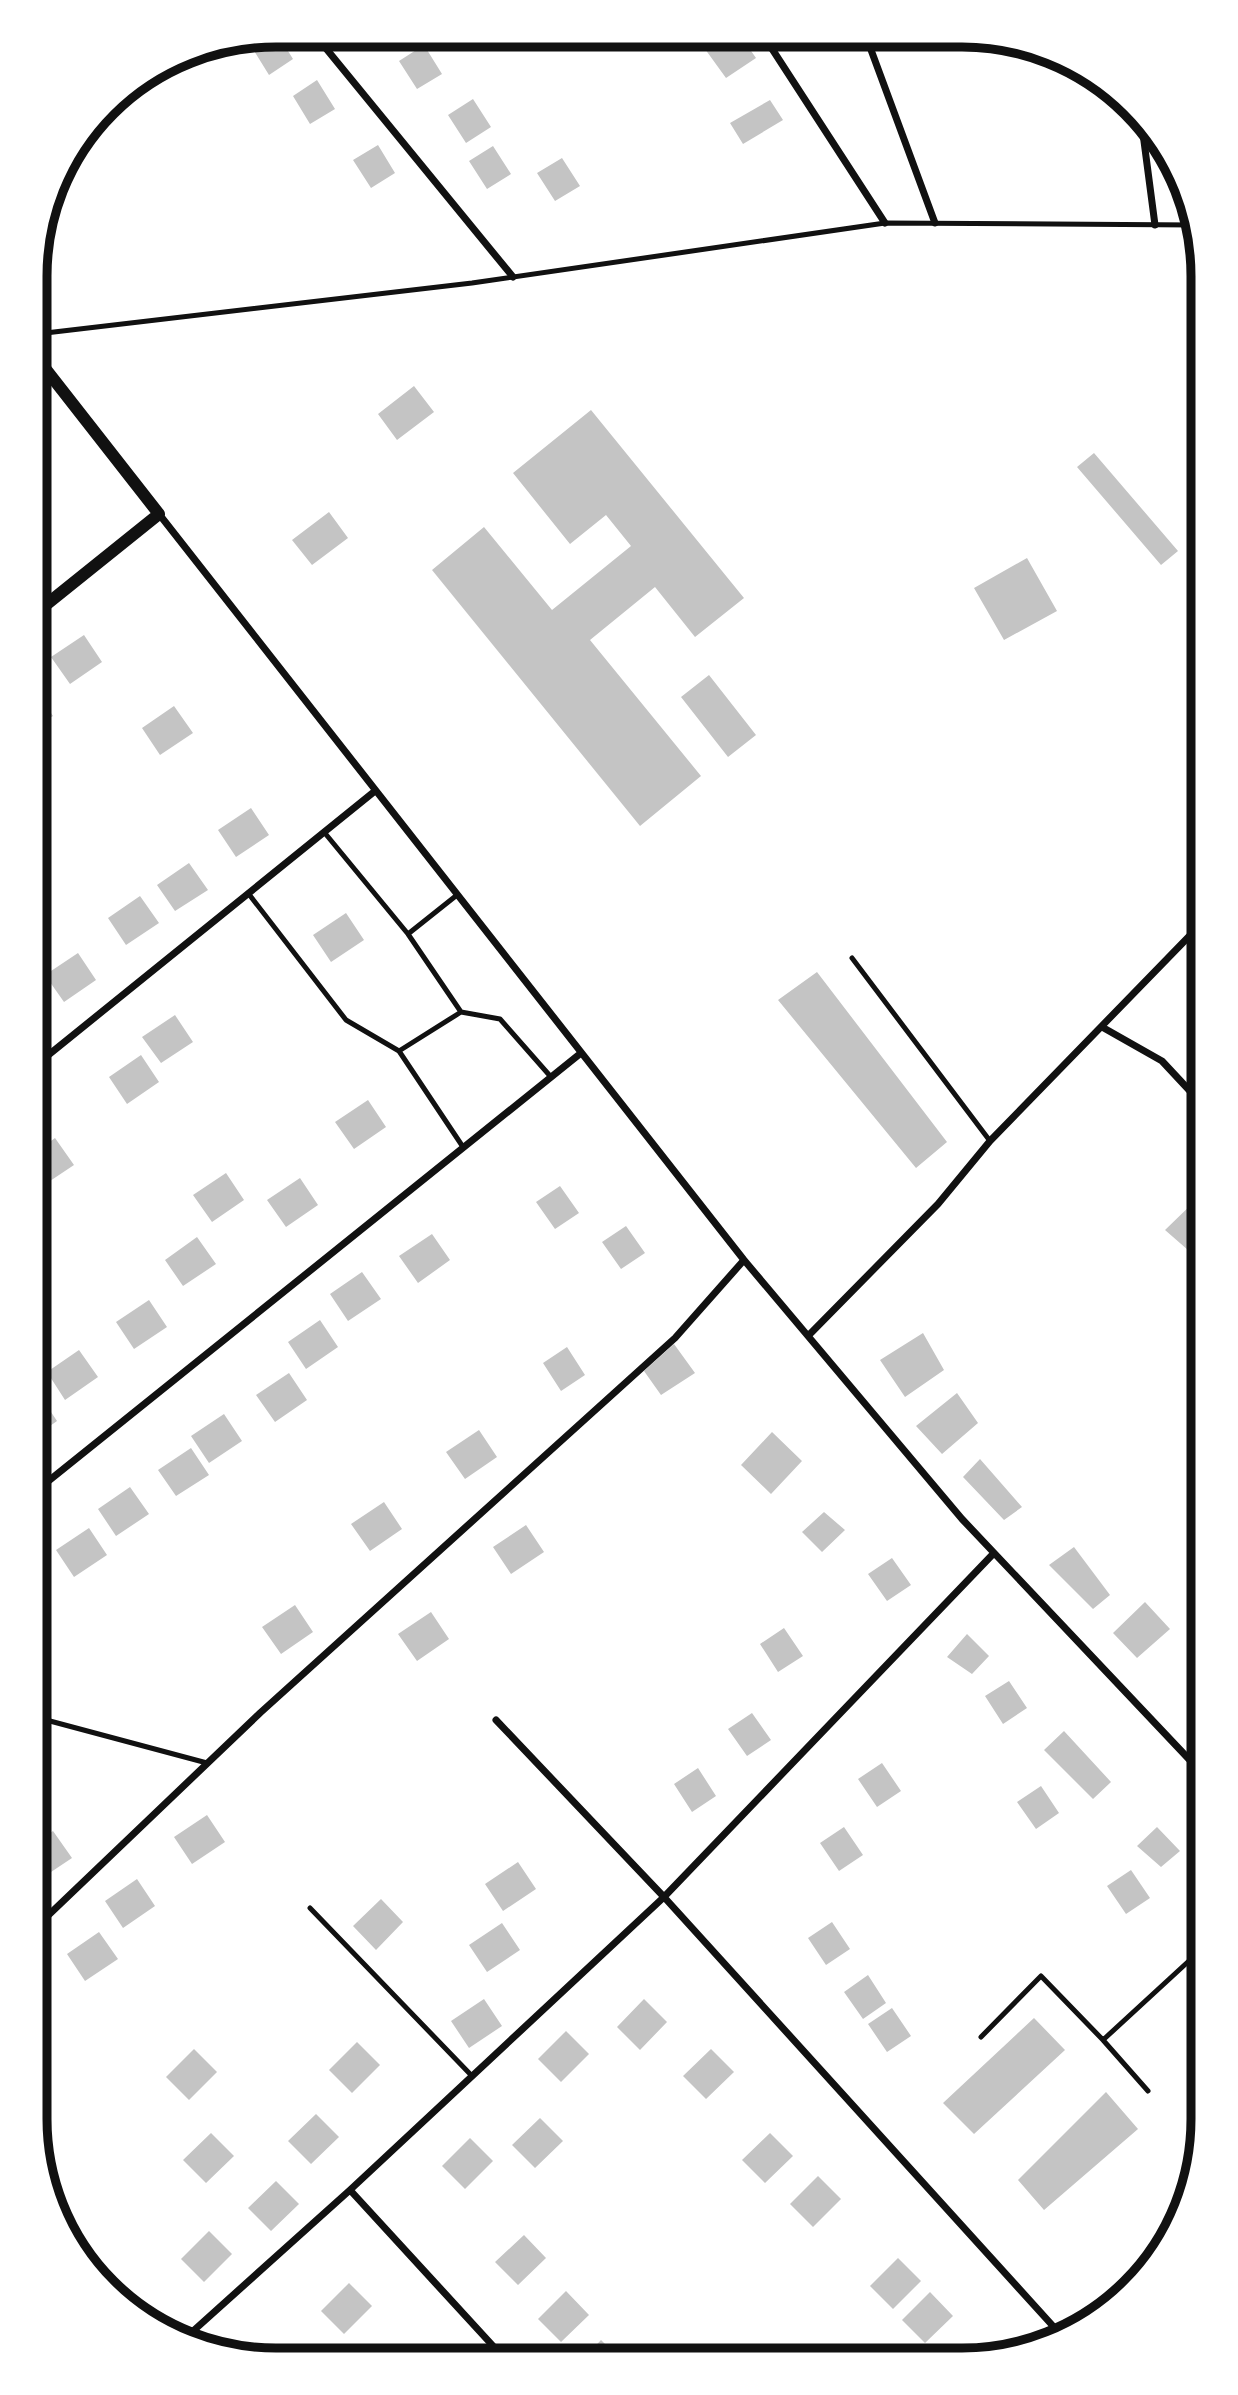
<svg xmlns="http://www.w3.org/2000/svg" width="1238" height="2395" viewBox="0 0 1238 2395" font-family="'Nunito Sans',sans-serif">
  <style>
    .building { fill: #c4c4c4 }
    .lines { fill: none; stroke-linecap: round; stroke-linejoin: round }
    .service { stroke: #111; stroke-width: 5 }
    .minor { stroke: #111; stroke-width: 7 }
    .tertiary { stroke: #111; stroke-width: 12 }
    .rim { fill: none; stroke: #111; stroke-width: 9 }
  </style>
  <rect width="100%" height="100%" fill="#fff"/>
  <path class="building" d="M278,35L293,59L269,75L251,46L266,37Z
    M720,38H742L756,58L726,78L705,49Z
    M424,45L442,74L417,89L399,61Z
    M317,80L335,109L310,124L293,96Z
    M473,99L491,127L466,143L448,115Z
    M770,100L783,120L743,144L730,123Z
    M378,145L395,173L371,188L353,160Z
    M493,146L511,174L487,189L469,161Z
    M562,158L580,186L555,201L537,173Z
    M414,386L434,412L397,440L378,414Z
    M591,410L744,598L695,637L655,587L590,640L701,776L640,826L432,570L484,527L552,610L631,546L606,515L570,544L513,473Z
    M1094,453L1178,551L1161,565L1077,467Z
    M329,512L348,538L312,565L292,540Z
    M1027,558L1057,611L1004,640L974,588Z
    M84,635L102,662L70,684L51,657Z
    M709,675L756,735L728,757L681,697Z
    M37,692L53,716L36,727L37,720Z
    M174,706L193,733L160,755L142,728Z
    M251,808L269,835L236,857L218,830Z
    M189,863L208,890L175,911L157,885Z
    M140,896L159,923L126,945L108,918Z
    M346,913L364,940L331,962L313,935Z
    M78,953L96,980L64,1002L45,975Z
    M817,972L947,1142L916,1168L778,1000Z
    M36,1003L46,1018L36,1025Z
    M175,1015L193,1042L161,1063L142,1037Z
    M141,1055L159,1082L127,1104L109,1077Z
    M368,1100L386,1127L354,1149L335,1122Z
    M55,1138L74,1165L41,1187L36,1180V1152Z
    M226,1173L244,1200L212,1222L193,1195Z
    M300,1178L318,1205L286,1227L267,1200Z
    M560,1186L579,1213L555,1229L536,1202Z
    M1197,1199L1203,1204V1250L1196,1257L1165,1230Z
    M626,1226L645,1253L621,1269L602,1242Z
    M432,1234L450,1260L418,1283L399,1256Z
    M197,1237L216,1264L183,1286L165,1260Z
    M362,1272L381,1299L348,1321L330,1294Z
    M149,1300L167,1327L134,1349L116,1322Z
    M320,1320L338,1347L306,1369L288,1342Z
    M923,1333L944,1370L905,1397L880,1360Z
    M674,1344L695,1373L661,1395L644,1371Z
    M567,1347L585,1375L561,1391L543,1363Z
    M79,1350L98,1377L65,1400L47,1372Z
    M289,1373L307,1400L275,1422L256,1395Z
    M957,1393L978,1423L942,1454L916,1426Z
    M39,1394L57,1421L36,1436V1396Z
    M224,1414L242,1441L209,1463L191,1436Z
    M479,1430L497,1457L465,1479L446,1452Z
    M772,1432L802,1461L771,1494L741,1465Z
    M191,1448L209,1475L176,1496L158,1470Z
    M980,1459L1022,1507L1004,1520L963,1477Z
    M130,1487L149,1514L116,1536L98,1509Z
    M384,1502L402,1529L370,1551L351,1524Z
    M824,1512L845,1530L822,1552L802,1532Z
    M526,1525L544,1552L511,1574L493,1547Z
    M89,1528L107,1555L74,1577L56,1550Z
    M1074,1547L1110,1595L1093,1609L1049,1565Z
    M892,1558L911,1585L887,1601L868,1574Z
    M36,1577L51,1600L36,1610Z
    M1145,1602L1170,1629L1137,1658L1113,1633Z
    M295,1605L313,1632L281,1654L262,1627Z
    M431,1612L449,1639L417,1661L398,1634Z
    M784,1628L803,1656L778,1672L760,1644Z
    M967,1634L989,1656L972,1674L947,1657Z
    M1009,1681L1027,1708L1003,1724L985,1696Z
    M1203,1699V1723L1191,1711Z
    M752,1713L771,1740L747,1756L728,1729Z
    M1064,1731L1111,1782L1093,1799L1044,1750Z
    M882,1763L901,1791L877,1807L858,1779Z
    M698,1768L716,1796L692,1812L674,1784Z
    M1041,1786L1059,1813L1036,1829L1017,1802Z
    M207,1815L225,1842L192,1864L174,1837Z
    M844,1827L863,1855L839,1871L820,1843Z
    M1157,1827L1180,1851L1161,1867L1137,1846Z
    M53,1831L72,1858L39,1880L35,1874V1843Z
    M518,1862L536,1889L503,1911L485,1884Z
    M1131,1870L1150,1898L1126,1914L1107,1886Z
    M137,1879L155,1906L123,1928L105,1901Z
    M381,1899L403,1922L376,1950L353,1926Z
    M832,1922L850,1949L826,1965L808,1938Z
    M502,1923L520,1950L487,1972L469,1945Z
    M99,1932L118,1959L85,1981L67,1954Z
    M868,1975L886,2003L863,2019L844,1992Z
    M35,1999L48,2017L35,2026Z
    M484,1999L502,2026L469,2048L451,2021Z
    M644,1999L667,2022L640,2050L617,2027Z
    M892,2008L911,2036L887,2052L868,2024Z
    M1034,2018L1065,2050L974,2134L943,2103Z
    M566,2031L589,2054L561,2082L538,2059Z
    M357,2042L380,2065L352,2093L329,2070Z
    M194,2049L217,2072L189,2100L166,2077Z
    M711,2049L734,2072L706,2099L683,2076Z
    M1106,2092L1138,2129L1044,2210L1018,2180Z
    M316,2114L339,2137L311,2164L288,2141Z
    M540,2118L563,2141L535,2168L512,2145Z
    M211,2133L234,2156L206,2183L183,2160Z
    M770,2133L793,2156L765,2183L742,2160Z
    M470,2138L493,2161L465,2189L442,2166Z
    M818,2176L841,2199L813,2227L790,2204Z
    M276,2181L299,2204L271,2231L248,2208Z
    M209,2231L232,2254L204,2282L181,2259Z
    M524,2235L546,2258L518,2285L495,2262Z
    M898,2258L921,2281L893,2309L870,2286Z
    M349,2283L372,2306L344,2334L321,2311Z
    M566,2291L589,2315L561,2342L538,2319Z
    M930,2292L953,2316L925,2343L902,2320Z
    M601,2340L620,2359H583Z
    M401,2345L414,2358H388Z"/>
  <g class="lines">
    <path class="service" d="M37,334L472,283L885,223L1195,225
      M324,832L408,934L461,1012L500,1019L551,1077
      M248,893L346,1020L399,1051L463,1147
      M408,934L457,895
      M852,958L990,1141
      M399,1051L461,1012
      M35,1717L207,1763
      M310,1908L472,2076
      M981,2037L1041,1976L1103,2040
      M1148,2091L1103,2040L1203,1948"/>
    <path class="minor" d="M315,35L513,277
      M765,38L885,223
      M867,39L935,223
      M1142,126L1155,225
      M159,514L744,1260L962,1519L1203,1774
      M1102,1027L1162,1061L1203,1105
      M36,1065L375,791
      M808,1336L938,1204L990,1141L1203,922
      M36,1491L581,1053
      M496,1720L664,1897L1062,2336
      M35,1928L260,1713L675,1338L744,1260
      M350,2190L505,2359
      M182,2341L350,2190L664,1897L994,1553"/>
    <path class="tertiary" d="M37,612L159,514L37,358"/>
  </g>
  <path d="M0 0H1238V2395H0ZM276 47H962A229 229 0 0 1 1191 276V2119A229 229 0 0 1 962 2348H276A229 229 0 0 1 47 2119V276A229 229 0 0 1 276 47Z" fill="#fff" fill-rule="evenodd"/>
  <path class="rim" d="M276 47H962A229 229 0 0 1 1191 276V2119A229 229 0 0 1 962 2348H276A229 229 0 0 1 47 2119V276A229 229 0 0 1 276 47Z"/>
</svg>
